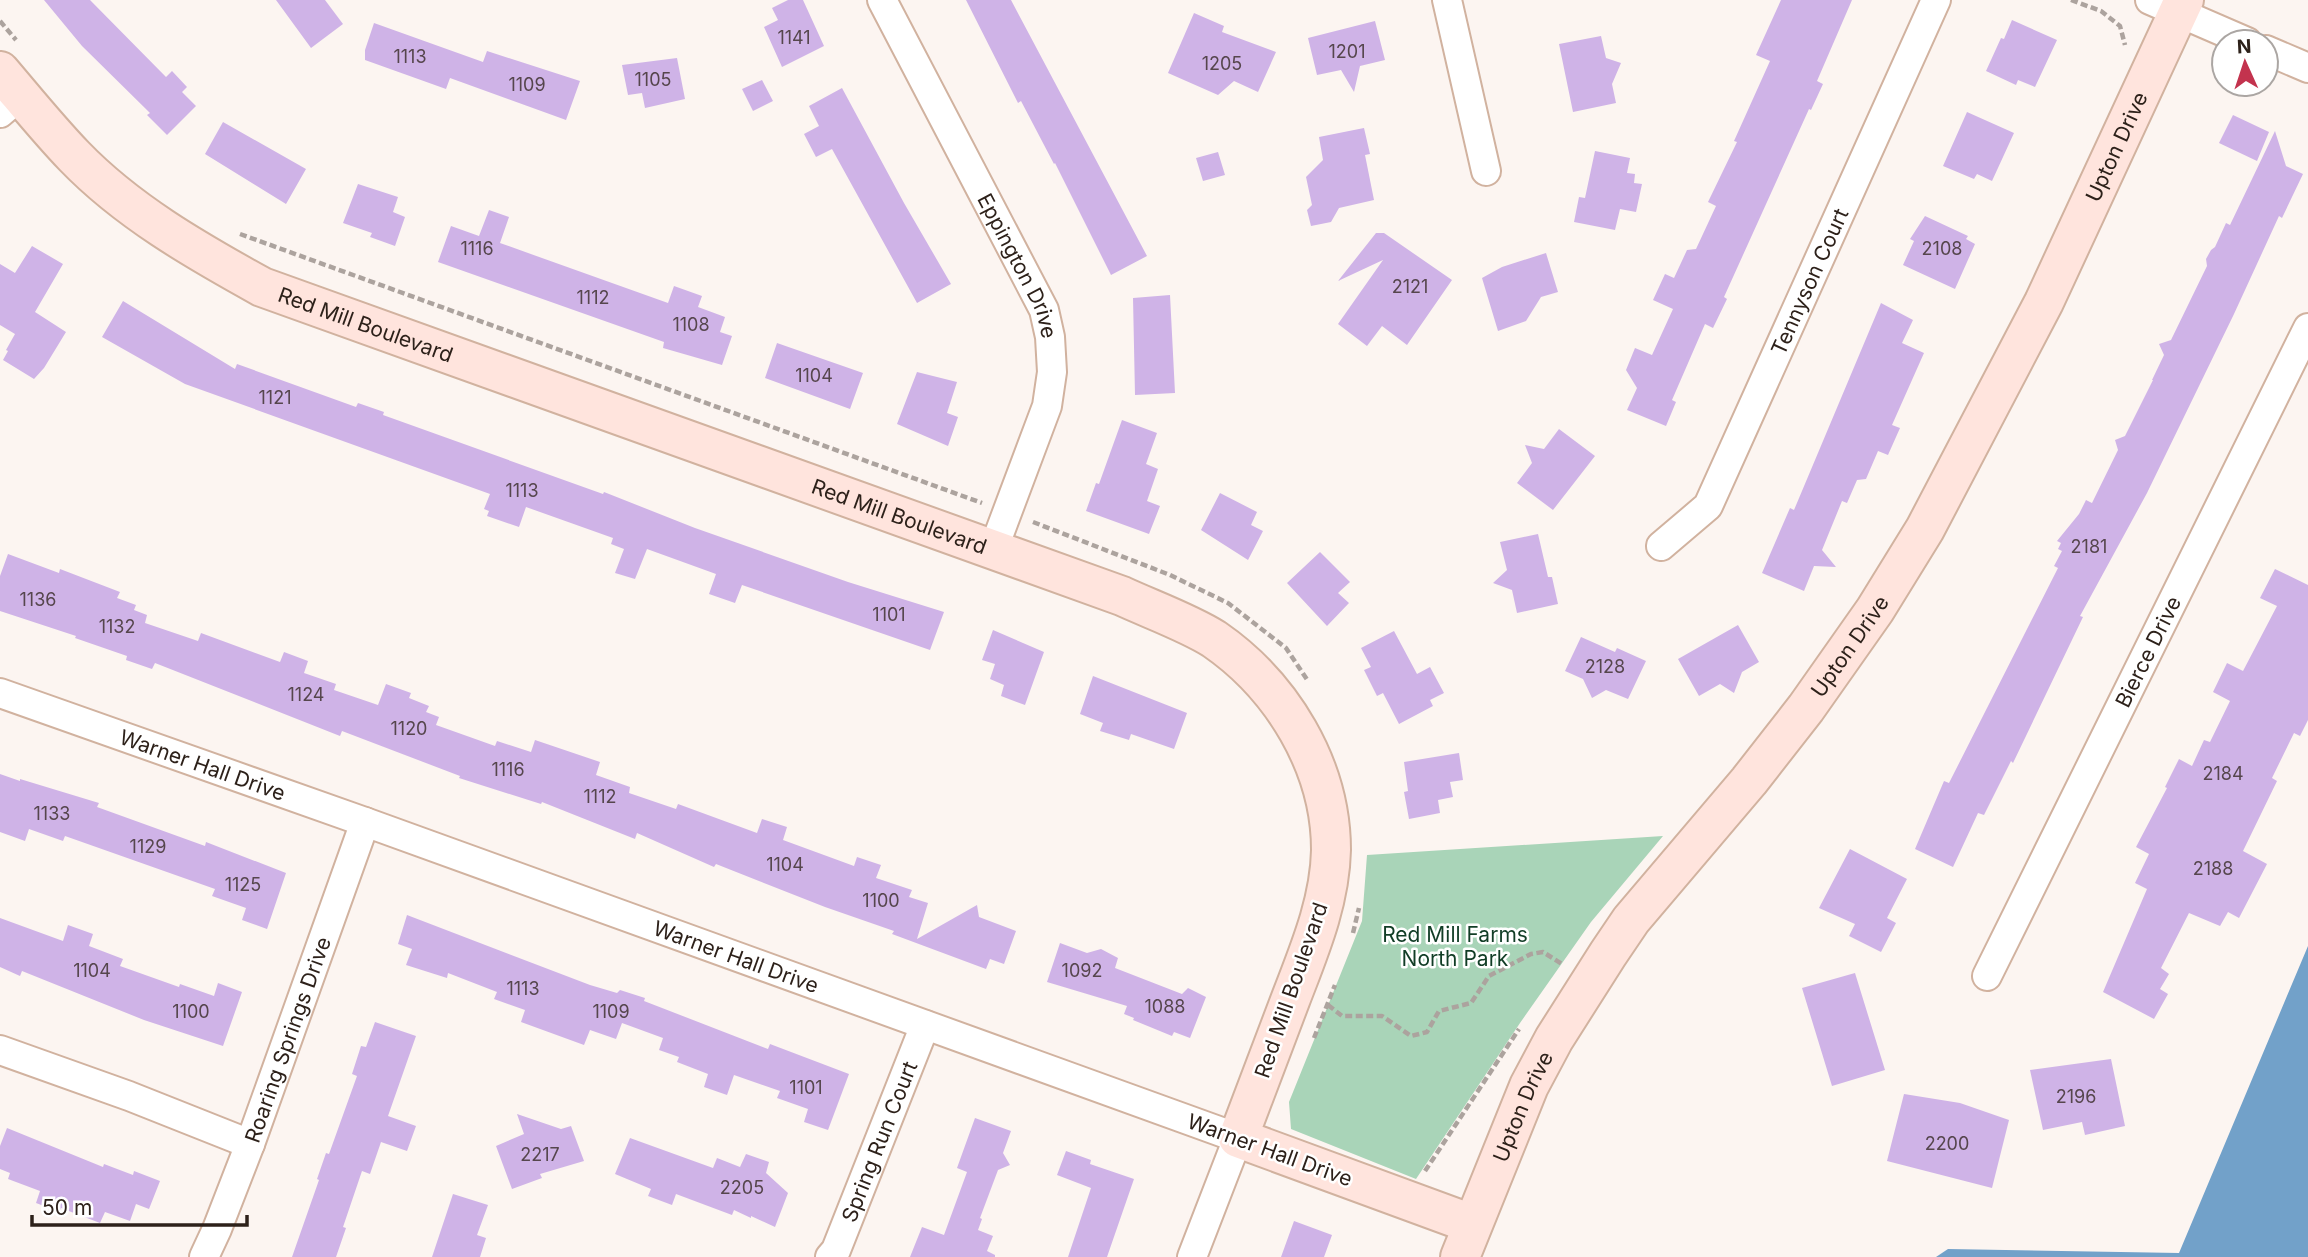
<svg xmlns="http://www.w3.org/2000/svg" width="2308" height="1257" viewBox="0 0 2308 1257" font-family="Inter,sans-serif">
  <style>
    .green { fill: #a9d4b8 }
    .water { fill: #72a1c9 }
    .building { fill: #cfb3e7 }
    .lines { fill: none; stroke-linecap: round; stroke-linejoin: round }
    .street-casing { stroke: #d1b29f; stroke-width: 32 }
    .secondary-casing { stroke: #d1b29f; stroke-width: 42 }
    .path { stroke: #aca39e; stroke-width: 4.5; stroke-dasharray: 7 3.5; stroke-linecap: butt }
    .street { stroke: #fff; stroke-width: 28 }
    .secondary { stroke: #ffe4dd; stroke-width: 38 }
    .labels { text-anchor: middle; dominant-baseline: central; stroke-width: 5; stroke-linejoin: round; paint-order: stroke }
    .number-label { font-size: 18px; fill: #56464d }
    .street-label { font-size: 21px; fill: #2d211a; stroke: #fff }
    .park-label { font-size: 21px; fill: #113d26; stroke: #fff }
  </style>
  <rect width="100%" height="100%" fill="#fcf5f1"/>
  <path class="green" d="M1663,836L1591,922L1520,1023L1416,1179L1291,1129L1289,1102L1362,921L1367,855Z"/>
  <path class="water" d="M2308,946V1257H1936L1948,1249L2179,1253Z"/>
  <path class="building" d="M44,0H90L166,77L172,71L187,87L182,92L196,106L167,135L147,115L150,113L82,46Z
    M276,0H325L343,24L311,48Z
    M788,0H803L824,46L782,67L764,27L778,20L772,8Z
    M966,0H1011L1147,256L1111,275L1055,163L1054,164L1021,101L1018,103Z
    M1781,0H1852L1817,81L1823,84L1811,110L1809,109L1724,297L1727,299L1713,328L1705,324L1672,400L1676,402L1666,426L1627,410L1637,388L1626,370L1635,348L1652,355L1673,309L1653,300L1665,274L1674,278L1687,250L1696,249L1716,206L1708,202L1737,142L1734,141L1770,61L1756,55Z
    M1194,13L1224,26L1222,32L1276,52L1258,92L1234,81L1218,95L1168,73Z
    M2012,20L2057,40L2035,87L2018,80L2016,85L1986,71L2001,38L2004,39Z
    M1375,21L1385,60L1360,66L1354,92L1341,70L1317,75L1308,38Z
    M374,23L483,62L487,51L580,81L566,120L450,78L446,89L365,60V50Z
    M1601,36L1606,58L1621,63L1612,84L1616,103L1573,112L1559,44Z
    M677,58L685,99L645,108L642,93L628,95L622,65Z
    M762,80L773,101L753,111L742,89Z
    M842,88L904,203L951,284L917,303L832,149L816,157L804,134L819,126L809,106Z
    M1967,112L2014,133L1992,181L1977,174L1974,179L1943,166Z
    M2233,115L2269,132L2257,161L2219,143Z
    M223,122L306,169L286,204L205,154Z
    M1364,128L1370,154L1365,155L1374,200L1339,208L1331,222L1311,226L1307,210L1312,205L1306,177L1323,160L1319,137Z
    M2275,131L2286,166L2303,174L2282,218L2279,216L2234,314L2147,493L2080,616L2083,617L2013,763L2011,761L1984,815L1978,813L1953,867L1915,849L1944,781L1949,783L2058,568L2054,566L2062,551L2058,549L2061,543L2057,541L2079,514L2086,500L2092,503L2118,450L2115,440L2125,436L2153,380H2152L2164,355L2159,344L2171,340L2207,266L2206,259L2211,250L2215,247L2226,223L2230,225Z
    M1595,151L1630,158L1627,173L1635,174L1634,183L1642,184L1636,212L1620,209L1615,230L1574,222L1579,197L1585,198Z
    M1218,152L1225,175L1203,181L1196,158Z
    M358,184L398,197L393,212L405,217L395,246L370,237L372,233L343,223Z
    M489,210L509,217L500,243L668,303L674,286L702,296L698,307L725,317L720,332L732,336L722,365L663,348L664,342L438,262L451,226L479,236Z
    M1925,216L1968,236L1966,239L1975,244L1955,289L1903,265L1914,241L1910,239Z
    M1376,233H1384L1452,280L1407,345L1382,326L1367,346L1338,324L1383,260L1338,281Z
    M32,246L63,264L35,312L66,332L44,368L34,379L3,360L8,351L6,350L15,334L0,325V264L15,273Z
    M1546,253L1558,292L1541,297L1526,321L1498,331L1482,278L1502,267Z
    M1170,295L1175,393L1135,395L1133,298Z
    M123,301L235,369L237,364L356,407L358,403L384,412L383,415L603,494L604,492L695,528L848,582L944,612L930,650L742,585L735,603L709,594L716,574L647,549L635,579L615,573L624,549L611,544L613,538L526,507L519,527L487,516L489,511L484,509L490,494L185,384L102,337Z
    M1881,303L1913,320L1902,343L1924,353L1892,425L1900,428L1888,455L1878,451L1866,479L1857,480L1847,503L1842,501L1822,550L1836,567L1814,566L1804,591L1762,573L1790,508L1794,510Z
    M777,343L863,373L850,409L765,378Z
    M917,372L957,382L947,413L958,417L948,446L897,424Z
    M1122,420L1157,433L1146,464L1158,469L1147,501L1160,506L1149,534L1086,511L1096,483L1099,484Z
    M1559,429L1595,456L1553,510L1517,483L1532,463L1525,445L1544,449Z
    M1220,493L1257,512L1251,525L1263,531L1248,560L1201,530Z
    M1538,534L1548,577H1552L1558,604L1517,613L1512,590L1493,583L1507,570L1500,542Z
    M1320,552L1350,582L1338,593L1349,603L1327,626L1287,583Z
    M8,554L59,573L60,569L120,592L117,598L136,605L134,610L147,615L145,623L198,641L201,633L280,662L284,652L308,661L304,673L336,684L334,690L378,705L386,684L411,693L409,698L429,706L426,712L439,717L436,725L495,746L497,741L531,752L535,740L600,762L596,775L630,787L629,793L676,809L678,804L757,833L762,819L787,827L783,840L854,866L857,857L881,865L876,878L912,890L909,897L928,903L917,939L977,905L979,917L1016,931L1004,964L990,959L986,969L892,934L894,931L825,907L716,864L714,867L637,833L635,839L542,802L541,804L459,778L460,776L342,731L340,736L155,663L152,669L126,660L127,656L75,638L76,636L0,611V576Z
    M2275,569L2308,585V720L2300,736L2294,733L2272,778L2277,781L2243,851L2267,864L2239,918L2228,912L2220,926L2189,913L2161,968L2169,974L2160,989L2168,994L2154,1019L2103,992L2147,889L2135,883L2149,854L2136,847L2167,788L2165,787L2179,759L2192,766L2204,740L2210,742L2230,701L2213,692L2227,663L2243,671L2277,606L2260,598Z
    M1738,625L1759,662L1742,672L1734,693L1720,684L1699,696L1678,659Z
    M993,630L1044,652L1025,705L1001,696L1004,685L990,679L995,664L982,660Z
    M1394,631L1417,674L1430,667L1444,693L1430,700L1433,706L1399,724L1383,693L1377,696L1364,670L1371,667L1361,648Z
    M1581,637L1615,652L1617,648L1646,661L1628,699L1606,690L1592,698L1583,679L1565,671Z
    M1093,676L1187,713L1174,749L1131,734L1129,740L1100,731L1103,723L1080,714Z
    M1459,753L1463,780L1450,782L1453,797L1438,800L1440,813L1409,819L1404,792L1408,791L1404,762Z
    M0,774L20,781V779L99,803L97,807L205,846L206,842L286,873L267,929L242,920L246,908L212,896L215,889L65,836L63,841L29,829L25,841L0,832Z
    M1850,849L1907,879L1887,918L1896,923L1881,952L1849,936L1855,924L1819,908Z
    M407,915L590,985L617,993L620,990L645,998L644,1001L768,1049L770,1044L849,1074L828,1130L804,1122L808,1109L777,1098L780,1091L734,1075L727,1095L704,1087L708,1074L677,1062L679,1057L659,1050L663,1038L622,1023L616,1039L590,1030L584,1045L521,1022L525,1010L494,999L497,992L448,973L447,978L406,965L412,949L398,944Z
    M0,918L63,941L68,925L93,934L89,946L123,959L120,966L179,987L180,984L214,996L218,983L242,992L223,1046L144,1020L22,971L20,976L0,967Z
    M1060,943L1087,953L1101,949L1118,958L1115,968L1182,994L1188,988L1206,997L1190,1038L1174,1032L1172,1036L1133,1020L1134,1018L1124,1014L1127,1006L1047,982Z
    M1855,973L1885,1070L1832,1086L1802,988Z
    M375,1022L416,1036L388,1116L416,1126L407,1151L381,1142L370,1174L362,1171L343,1227L346,1228L336,1257H292L319,1180L317,1179L326,1153L329,1154L357,1076L352,1074L361,1046L366,1047Z
    M2111,1059L2125,1126L2085,1135L2082,1122L2043,1130L2030,1070Z
    M1904,1094L1960,1103L2009,1120L1992,1188L1887,1161Z
    M517,1114L561,1129L571,1126L584,1161L540,1174L542,1178L512,1189L496,1146L524,1134Z
    M975,1118L1011,1131L1003,1153L1010,1165L998,1170L980,1218L982,1219L978,1230L993,1236L987,1251L995,1255V1257H910L922,1227L944,1235L967,1172L957,1168Z
    M7,1128L103,1167L104,1164L133,1175L134,1171L160,1181L149,1209L136,1204L130,1221L105,1212L100,1223L61,1208L60,1212L36,1203L40,1191L8,1179L10,1173L0,1169V1146Z
    M630,1138L713,1168L717,1158L740,1167L746,1154L769,1162L766,1173L788,1193L775,1227L751,1216V1218L734,1210L732,1215L676,1194L672,1205L648,1196L651,1189L615,1174Z
    M1066,1151L1091,1160L1090,1164L1134,1179L1107,1257H1068L1091,1188L1057,1175Z
    M453,1194L488,1205L477,1235L486,1238L480,1257H432Z
    M1294,1221L1332,1235L1324,1257H1281Z"/>
  <g class="lines">
    <g class="street-casing">
      <g id="street">
        <path id="s1" d="M882,0L1044,310L1050,337L1052,372L1047,406L993,550"/>
        <path d="M1447,0L1486,171"/>
        <path d="M2150,0L2247,42"/>
        <path d="M2266,50L2308,68"/>
        <path d="M0,113L21,95"/>
        <path id="s2" d="M1661,546L1708,506L1936,0"/>
        <path id="s3" d="M0,693L365,822L1238,1138L1192,1257"/>
        <path id="s4" d="M1987,976L2308,328"/>
        <path d="M0,1050L129,1096L250,1144"/>
        <path id="s5" d="M204,1257L217,1229L250,1144L365,822"/>
        <path id="s6" d="M830,1257L836,1250L925,1025"/>
      </g>
    </g>
    <g class="secondary-casing">
      <g id="secondary">
        <path id="s7" d="M0,71C24,99 48,129 74,156C127,211 195,250 262,287L1122,596C1150,609 1189,623 1214,639C1282,686 1331,766 1331,850C1330,902 1309,951 1291,998C1273,1045 1256,1091 1238,1138L1472,1224"/>
        <path id="s8" d="M1460,1257L1529,1086L1554,1039L1608,954L1631,920L1749,781L1806,708L1875,610L1925,529L2044,302L2184,0"/>
      </g>
    </g>
    <path class="path" d="M2071,0L2101,11L2120,26L2125,45
      M0,21L16,40
      M240,234L982,503
      M1033,522L1170,575L1228,603L1286,648L1308,681
      M1353,933L1359,908
      M1328,1005L1342,1016H1382L1411,1036L1427,1032L1439,1011L1471,1003L1489,976L1531,954L1543,952L1562,964
      M1314,1038L1335,985
      M1425,1171L1519,1029"/>
    <use href="#street" class="street"/>
    <use href="#secondary" class="secondary"/>
  </g>
  <g class="labels">
    <g class="number-label">
      <text x="794" y="37">1141</text>
      <text x="1347" y="51">1201</text>
      <text x="410" y="56">1113</text>
      <text x="1222" y="63">1205</text>
      <text x="653" y="79">1105</text>
      <text x="527" y="84">1109</text>
      <text x="477" y="248">1116</text>
      <text x="1942" y="248">2108</text>
      <text x="1410" y="286">2121</text>
      <text x="593" y="297">1112</text>
      <text x="691" y="324">1108</text>
      <text x="814" y="375">1104</text>
      <text x="275" y="397">1121</text>
      <text x="522" y="490">1113</text>
      <text x="2089" y="546">2181</text>
      <text x="38" y="599">1136</text>
      <text x="889" y="614">1101</text>
      <text x="117" y="626">1132</text>
      <text x="1605" y="666">2128</text>
      <text x="306" y="694">1124</text>
      <text x="409" y="728">1120</text>
      <text x="508" y="769">1116</text>
      <text x="2223" y="773">2184</text>
      <text x="600" y="796">1112</text>
      <text x="52" y="813">1133</text>
      <text x="148" y="846">1129</text>
      <text x="785" y="864">1104</text>
      <text x="2213" y="868">2188</text>
      <text x="243" y="884">1125</text>
      <text x="881" y="900">1100</text>
      <text x="92" y="970">1104</text>
      <text x="1082" y="970">1092</text>
      <text x="523" y="988">1113</text>
      <text x="1165" y="1006">1088</text>
      <text x="191" y="1011">1100</text>
      <text x="611" y="1011">1109</text>
      <text x="806" y="1087">1101</text>
      <text x="2076" y="1096">2196</text>
      <text x="1947" y="1143">2200</text>
      <text x="540" y="1154">2217</text>
      <text x="742" y="1187">2205</text>
    </g>
    <g class="street-label">
      <text stroke="none"><textPath href="#s8" startOffset="1297">Upton Drive</textPath></text>
      <text stroke="none"><textPath href="#s1" startOffset="299">Eppington Drive</textPath></text>
      <text stroke="none"><textPath href="#s2" startOffset="308">Tennyson Court</textPath></text>
      <text stroke="none"><textPath href="#s7" startOffset="453">Red Mill Boulevard</textPath></text>
      <text stroke="none"><textPath href="#s7" startOffset="1020">Red Mill Boulevard</textPath></text>
      <text stroke="none"><textPath href="#s8" startOffset="730">Upton Drive</textPath></text>
      <text stroke="none"><textPath href="#s4" startOffset="362">Bierce Drive</textPath></text>
      <text stroke="none"><textPath href="#s3" startOffset="215">Warner Hall Drive</textPath></text>
      <text stroke="none"><textPath href="#s3" startOffset="782">Warner Hall Drive</textPath></text>
      <text transform="translate(1291 990) rotate(-71)">Red Mill Boulevard</text>
      <text stroke="none"><textPath href="#s5" startOffset="233">Roaring Springs Drive</textPath></text>
      <text stroke="none"><textPath href="#s8" startOffset="163">Upton Drive</textPath></text>
      <text stroke="none"><textPath href="#s6" startOffset="126">Spring Run Court</textPath></text>
      <text transform="translate(1270 1150) rotate(20)">Warner Hall Drive</text>
    </g>
    <g class="park-label">
      <text x="1455" y="934">Red Mill Farms<tspan x="1455" dy="24">North Park</tspan></text>
    </g>
  </g>
  <g transform="translate(2245 63) rotate(357)"><circle r="33" fill="#ffffff" stroke="#aba6a3" stroke-width="2"/>
  <path d="M0-5L12 26L0 18L-12 26Z" fill="#c3334e"/>
  <text y="-10" font-size="19" font-weight="bold" text-anchor="middle" fill="#2d211a">N</text>
  </g>
  <path d="M32 1215v10h215v-10" fill="none" stroke="#2d211a" stroke-width="3.5"/>
  <text x="42" y="1215" font-size="21" fill="#2d211a" stroke="#ffffff" stroke-width="5" paint-order="stroke">50 m</text>
</svg>
